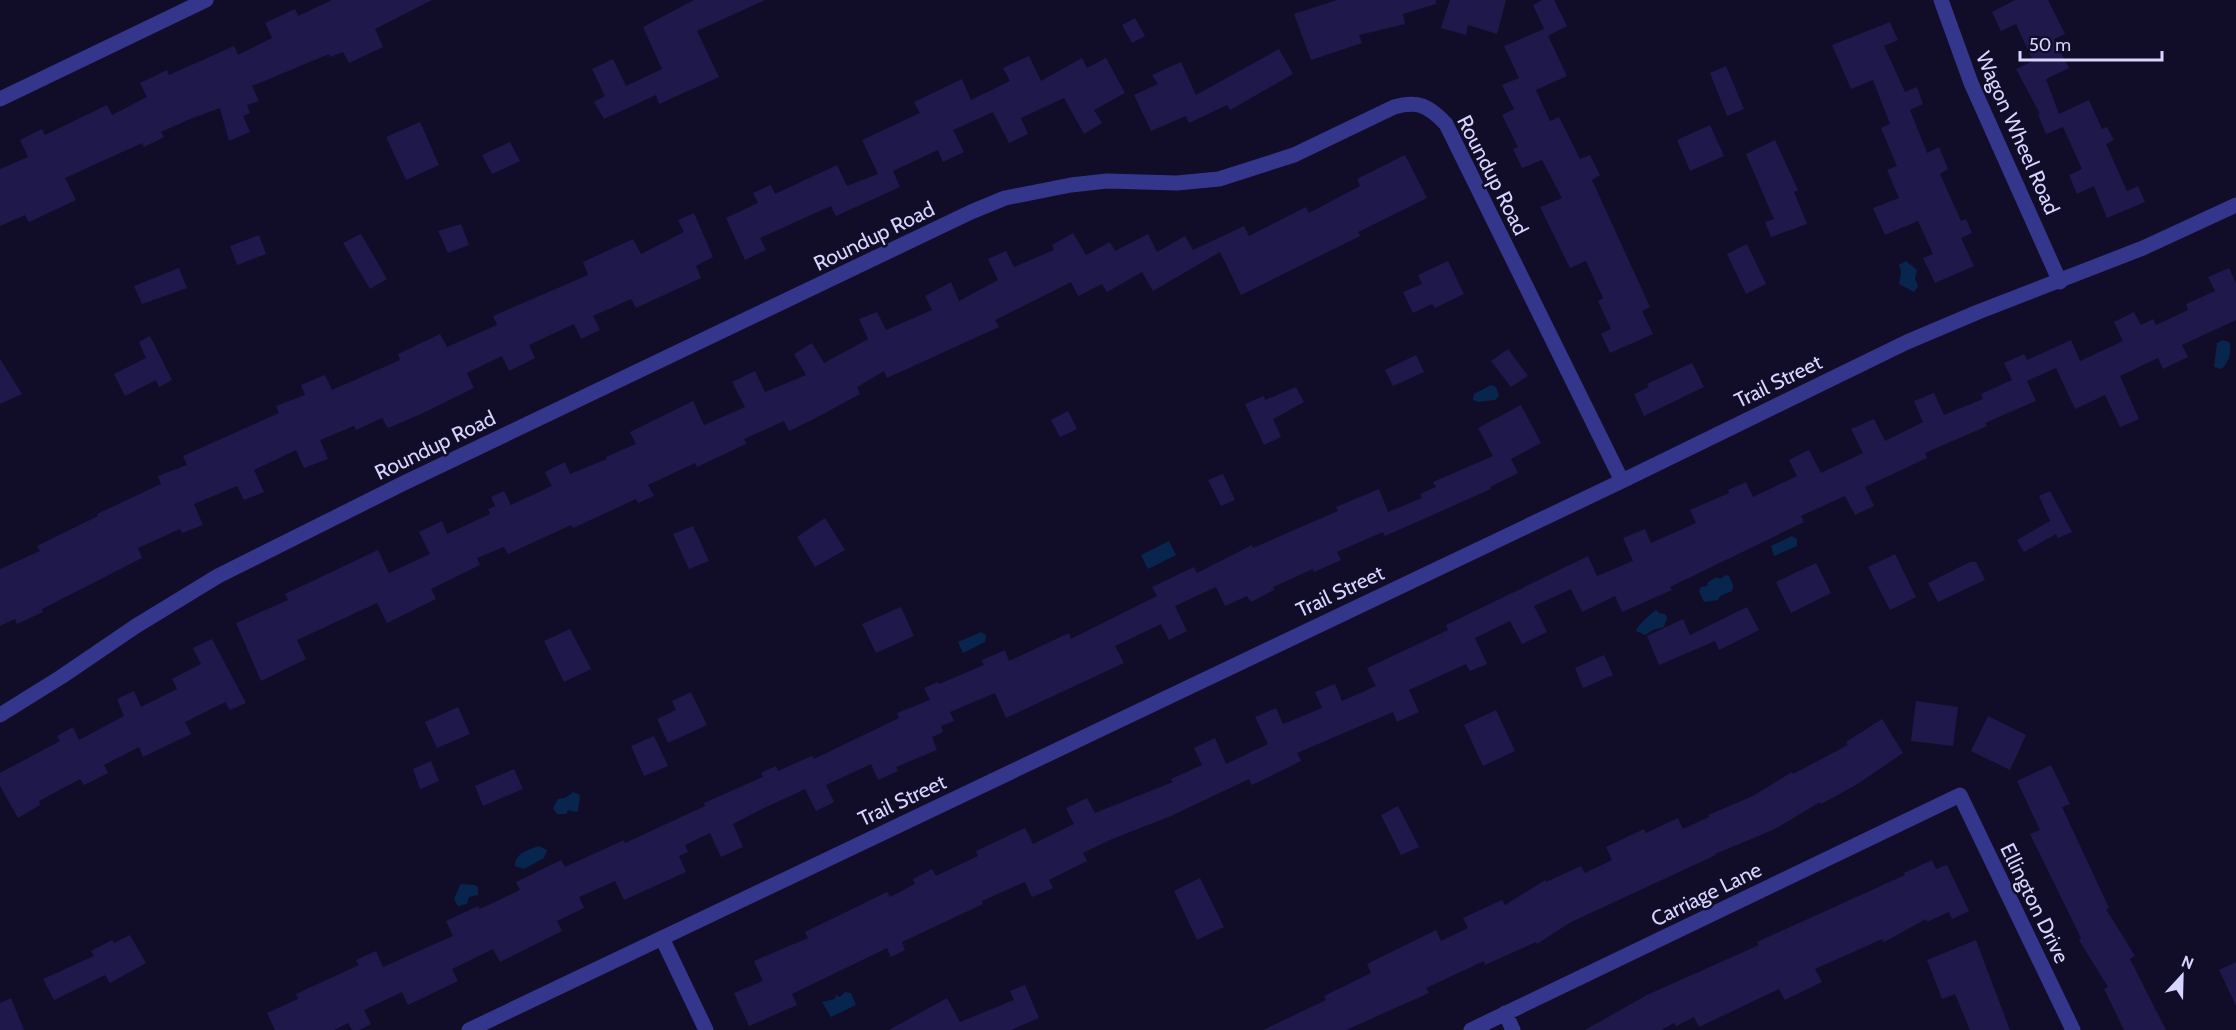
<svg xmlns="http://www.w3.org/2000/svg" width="2236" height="1030" viewBox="0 0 2236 1030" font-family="Cabin,sans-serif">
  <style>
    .water { fill: #08254d }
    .building { fill: #1f184b }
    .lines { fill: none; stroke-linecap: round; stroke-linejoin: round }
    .minor { stroke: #34368c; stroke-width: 15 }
    .labels { text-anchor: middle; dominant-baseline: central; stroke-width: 5; stroke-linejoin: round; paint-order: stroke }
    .street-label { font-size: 21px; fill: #d7d5ff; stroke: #110d29 }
  </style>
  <rect width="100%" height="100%" fill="#110d29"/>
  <path class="water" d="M1906,261L1917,270L1915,279L1918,286L1914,292L1899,284L1901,272L1899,265Z
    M2223,340L2229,342C2233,350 2228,365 2221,369L2214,367L2217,343Z
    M1491,385L1496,387L1499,396L1495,400L1478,402L1473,400L1474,394Z
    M1792,536L1797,539V546L1774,556L1771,546Z
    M1169,541L1176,555L1148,569L1141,555Z
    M1726,575L1729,576L1733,585L1732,591L1720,596L1718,600L1704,602L1699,591L1701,587L1707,586L1708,582L1717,577L1720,579Z
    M1656,610L1659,613L1665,614L1667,618L1664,627L1653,630L1645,635L1636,631C1639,623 1650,615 1656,610Z
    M981,632L986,635L985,642L963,653L958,642Z
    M573,792L580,795L578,811L576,812L568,810L566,814H557L553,808L558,799L565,798Z
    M539,846L547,850L544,858L524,869L515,866C515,853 528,850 539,846Z
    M463,884L475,885L478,887V895L469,897L467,904L458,906L454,899L460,885Z
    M845,992L851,993L856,1005L831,1017L822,1002L835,999L836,995L840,997Z"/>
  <path class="building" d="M332,0H432L375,29L383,47L349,63L343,52L330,57L329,54L252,86L259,101L247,105L250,113L243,116L250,132L229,141L220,108L190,119L161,132L164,137L144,147L142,143L65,178L76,200L29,222L25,215L0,226V169L28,157L20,140L42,129L45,135L107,105L112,115L147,97L140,83L167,70L169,75L234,46L238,55L272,38L265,23L295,9L298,16Z
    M694,0H765L697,31L719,77L659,104L656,95L604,119L594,102L605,96L592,69L613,59L626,86L662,69L643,27Z
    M1337,0H1436V4L1403,14L1405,24L1359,35L1362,43L1311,60L1294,14Z
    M1450,0H1506L1497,34L1468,25L1466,35L1441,28Z
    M1542,0H1554L1567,26L1548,36L1567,76L1536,90L1550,121L1559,117L1580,159L1590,155L1600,175L1592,180L1650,307L1642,311L1653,334L1610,353L1601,334L1611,329L1598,301L1603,298L1586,261L1570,268L1540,207L1562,198L1542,160L1522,168L1513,149L1518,147L1502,115L1514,109L1502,85L1519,78L1504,46L1544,29L1533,5Z
    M2015,0H2048L2065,34L2054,39L2069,68L2046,79L2059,114L2089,100L2102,129L2107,127L2114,140L2106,144L2127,191L2138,186L2145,202L2107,218L2094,186L2077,194L2069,175L2082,169L2063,127L2046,134L2038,114H2040L2016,69L2033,61L2016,24L2001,31L1992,12Z
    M1135,18L1145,36L1132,43L1122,25Z
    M1890,22L1898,40L1884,46L1905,92L1917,87L1923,104L1910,110L1927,153L1939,147L1948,169L1940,174L1961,221L1966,219L1972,233L1961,238L1974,266L1935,283L1923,258L1933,254L1918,221L1885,235L1873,208L1899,198L1887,170L1897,166L1881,128L1890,124L1873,80L1851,89L1832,45Z
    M1279,49L1293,74L1230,110L1227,105L1189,123L1186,116L1151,131L1134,95L1158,84L1152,75L1181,62L1196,95Z
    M1029,56L1041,81L1082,58L1087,68L1106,58L1125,93L1094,110L1102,123L1084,134L1064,98L1021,118L1028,134L1009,143L993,112L953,130L964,152L943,162L938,150L893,171L900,187L836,216L831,206L760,238L766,250L745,260L726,218L758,203L753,193L771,185L775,194L837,165L847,186L878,174L862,140L920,113L914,102L962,79L971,100L1010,81L1003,68Z
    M1726,66L1744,109L1727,116L1710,73Z
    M420,122L439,165L406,180L386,137Z
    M1710,125L1724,156L1690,171L1677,140Z
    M1775,140L1798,190L1794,192L1807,224L1771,237L1765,222L1774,219L1746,154Z
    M510,142L520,161L492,174L482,155Z
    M1405,155L1427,198L1358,232L1360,236L1241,295L1220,252L1153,291L1142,272L1107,292L1102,284L1078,296L1071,282L995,320L999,327L887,378L884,371L857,387L860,394L812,420L789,431L784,421L744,439L746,444L697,467L695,463L648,485L654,496L638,503L636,499L573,528L571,525L508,554L504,547L477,558L480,565L431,589L436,599L387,623L377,603L297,640L306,659L261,681L236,623L288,600L285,594L378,550L389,573L430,554L419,532L442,521L447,534L490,514L488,509L495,506L491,497L504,491L511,505L552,486L545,472L565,462L570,474L607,459L606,457L636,444L630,432L693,401L704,425L745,407L732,382L755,371L765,392L806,375L794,354L812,343L824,363L868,339L859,319L877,312L886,330L932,310L925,296L951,282L959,301L998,280L988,259L1006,251L1014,267L1054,250L1052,245L1073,233L1086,255L1110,242L1115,251L1148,234L1157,252L1185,236L1193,250L1244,226L1249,236L1243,239L1306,207L1309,213L1360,186L1357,179Z
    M694,213L713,257L696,266L701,278L636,308L631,299L593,316L600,330L581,339L574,324L529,345L535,358L509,371L502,356L467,373L474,388L421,414L388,428L382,418L356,430L354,426L320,440L328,459L304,468L296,450L254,470L264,492L244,500L237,486L194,504L203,525L182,533L180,529L138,548L142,558L42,609L43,612L17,624L15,619L0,626V569L40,551L37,546L98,516L97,514L161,484L158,476L187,465L183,456L279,413L276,406L305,395L301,385L325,375L332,390L400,360L398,354L440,334L447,347L497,325L493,316L588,275L583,262L633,239L641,254L684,232L678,220Z
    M461,224L469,245L448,253L438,231Z
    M361,234L387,279L370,289L343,243Z
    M259,235L266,254L237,265L230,246Z
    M1747,244L1766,284L1746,294L1727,254Z
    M1448,261L1464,294L1435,308L1432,304L1413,313L1403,292L1422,284L1418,275Z
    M179,268L187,288L142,304L134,286Z
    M2229,268L2236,283V320L2182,345L2188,357L2163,369L2158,358L2120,376L2139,419L2120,427L2105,395L2075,409L2056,368L2027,381L2036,401L1985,423L1987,426L1925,453L1927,458L1865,487L1874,506L1855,515L1845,496L1801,516L1804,522L1670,587L1672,590L1622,612L1615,596L1582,612L1571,589L1534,606L1547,632L1522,644L1510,621L1475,638L1487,664L1470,671L1466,664L1409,690L1419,712L1397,722L1393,712L1297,753L1301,761L1252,785L1249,779L1171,816L1112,839L1083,853L1087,861L1049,880L1053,888L1032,897L1025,882L982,901L983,904L902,942L905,950L891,957L887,948L792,994L797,1005L749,1026L734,993L763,981L754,961L808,938L805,932L887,892L890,897L915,884L913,879L932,869L936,876L978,856L976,851L1025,828L1033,844L1074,824L1066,808L1087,798L1095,813L1173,782L1171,779L1202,765L1194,748L1215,738L1226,764L1268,744L1255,717L1276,708L1283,724L1322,708L1315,692L1335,684L1342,701L1376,686L1367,668L1448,630L1446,625L1588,556L1597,576L1633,561L1623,538L1645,529L1651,543L1696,523L1690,510L1729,493L1728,490L1746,482L1753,497L1797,476L1789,460L1809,450L1821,473L1863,453L1851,429L1874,419L1885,441L1923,422L1914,401L1934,393L1944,415L1983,399L1981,394L2012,380L2004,363L2024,354L2027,360L2071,340L2080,361L2123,341L2114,322L2134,312L2141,325L2153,319L2156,325L2188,310L2186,304L2215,291L2208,277Z
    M150,336L172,380L159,387L156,380L125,396L114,374L146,358L139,342Z
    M1508,349L1528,376L1511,387L1491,361Z
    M1416,355L1424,372L1393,386L1385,370Z
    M0,359L22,394L0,404Z
    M1692,363L1704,387L1644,416L1634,394L1649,387L1647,384Z
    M1296,387L1304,402L1273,419L1281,437L1264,445L1245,404L1264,396L1265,400Z
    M1521,405L1541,443L1511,459L1518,473L1490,487L1491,489L1385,536L1383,532L1337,552L1341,560L1314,572L1313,569L1273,587L1274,590L1251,602L1247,596L1225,606L1216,587L1175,606L1187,631L1169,640L1161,624L1115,646L1124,663L1006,718L995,693L950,712L954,721L941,726L943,732L932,737L937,750L896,767L898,771L878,780L871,764L826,785L834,802L816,811L805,789L760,810L733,824L743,847L721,857L710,833L685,845L688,852L679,856L686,872L624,900L615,881L579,897L584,908L557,921L562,931L500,962L493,949L452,969L458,981L408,1005L402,992L364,1010L371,1024L359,1030H352L348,1023L334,1030H275L267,1013L298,999L296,994L359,965L356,960L376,951L383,967L453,936L446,921L478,906L480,909L520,890L516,882L561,860L565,867L624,840L625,843L705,806L704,803L763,777L761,773L776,766L778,771L812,756L814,759L899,718L897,713L930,700L924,688L938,682L939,684L984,665L982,660L1005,650L1009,661L1069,633L1071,639L1157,596L1152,587L1194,567L1197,573L1252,545L1253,548L1338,511L1336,507L1379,489L1388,512L1422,498L1420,494L1436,487L1433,482L1493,456L1478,428Z
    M1068,411L1077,429L1060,437L1051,420Z
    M1223,474L1235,500L1221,506L1208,480Z
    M2050,491L2072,532L2058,538L2056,534L2024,552L2017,540L2050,521L2039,496Z
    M825,518L845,550L815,567L797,537Z
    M693,526L709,561L689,569L673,534Z
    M1895,554L1916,597L1890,610L1868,567Z
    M1970,562H1976L1985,580L1938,602L1928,583Z
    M1816,563L1831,593L1791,613L1776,582Z
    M901,607L914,636L876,653L862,624Z
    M1747,607L1759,630L1719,650L1715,641L1659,665L1647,636L1683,619L1690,635Z
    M570,629L591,669L564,682L544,641Z
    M212,639L246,703L230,710L225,702L185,722L191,734L143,757L139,747L104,765L108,773L84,785L80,779L39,801L40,805L18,818L0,786V773L60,741L57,736L73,727L79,740L124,716L117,699L134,691L141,707L177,689L172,679L201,664L193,648Z
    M1604,655L1613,675L1583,688L1575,668Z
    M691,692L707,725L668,743L657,719L676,710L672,701Z
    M1916,701L1958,707L1953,746L1911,741Z
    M458,707L470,734L437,748L425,722Z
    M1496,710L1515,751L1483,766L1464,725Z
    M1988,716L2026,735L2010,770L1971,751Z
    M1882,719L1903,753L1856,785L1821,804L1820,802L1775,829L1715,854L1716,855L1571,922L1537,944L1536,942L1485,965L1484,961L1426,988L1429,993L1346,1030H1263L1326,1000L1324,996L1371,973L1367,964L1436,930L1441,941L1468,928L1463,918L1502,900L1505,905L1545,880L1546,882L1581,866L1585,873L1612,860L1606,847L1644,829L1646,833L1678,818L1683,829L1709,817L1708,815L1753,796L1792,772L1793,774L1848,745L1846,742Z
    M654,736L668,766L644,776L631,746Z
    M431,761L439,781L420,789L413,769Z
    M2051,765L2070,804L2062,807L2109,908L2106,909L2135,956L2130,959L2166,1030H2124L2104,989L2108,987L2079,940L2081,938L2030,834L2040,830L2017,781Z
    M514,769L523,789L483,806L475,786Z
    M1398,806L1419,847L1401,855L1381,815Z
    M1932,860L1936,869L1947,865L1969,911L1952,919L1949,912L1927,922L1926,919L1884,942L1882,939L1815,969L1822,982L1785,1000L1779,989L1699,1027L1694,1017L1676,1026L1674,1023L1661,1030H1585L1647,995L1759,945L1757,942L1905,875L1904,873Z
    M1200,878L1224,927L1197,940L1174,891Z
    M130,935L146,963L110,983L105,975L54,1000L43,979L94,956L91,951L112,940L114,943Z
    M1976,940L1986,967L2010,1030H1970L1955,994L1942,999L1927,960Z
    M2236,962V1006L2219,970Z
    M1025,985L1039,1018L1011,1030H889L947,998L960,1022L1014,1000L1010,991Z
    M11,998L24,1030H0V1003Z"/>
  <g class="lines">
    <path class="minor" d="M1941,0L1971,83L2060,282
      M0,99L206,0
      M0,715L61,677L136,626L218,576L404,483L971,212L1005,198L1071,185L1107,181L1177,183L1219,179L1294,155L1394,107C1418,100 1429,106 1446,124L1622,481
      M662,938L706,1030
      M1505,1013L1513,1030
      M469,1030L1622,481L1907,342L1978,312L2143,248L2236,205
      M1471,1030L1960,795L2073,1030"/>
  </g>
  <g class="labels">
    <g class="street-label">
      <text transform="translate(2018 133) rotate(66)">Wagon Wheel Road</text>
      <text transform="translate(1493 175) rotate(63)">Roundup Road</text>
      <text transform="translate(874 236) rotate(-26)">Roundup Road</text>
      <text transform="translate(1778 381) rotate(-26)">Trail Street</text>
      <text transform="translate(435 445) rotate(-26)">Roundup Road</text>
      <text transform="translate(1340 591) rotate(-25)">Trail Street</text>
      <text transform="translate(902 800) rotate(-25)">Trail Street</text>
      <text transform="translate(1706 894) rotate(-26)">Carriage Lane</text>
      <text transform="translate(2035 903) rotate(64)">Ellington Drive</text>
    </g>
  </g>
  <g transform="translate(2182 976) rotate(22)" stroke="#110d29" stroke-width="4.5" paint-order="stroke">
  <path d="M0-4.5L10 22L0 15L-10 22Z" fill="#d7d5ff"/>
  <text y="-9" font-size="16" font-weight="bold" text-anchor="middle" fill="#d7d5ff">N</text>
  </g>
  <path d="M2020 51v9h142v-9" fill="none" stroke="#d7d5ff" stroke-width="3"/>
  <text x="2029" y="51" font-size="18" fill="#d7d5ff" stroke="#110d29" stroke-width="4.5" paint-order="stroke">50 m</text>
</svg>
